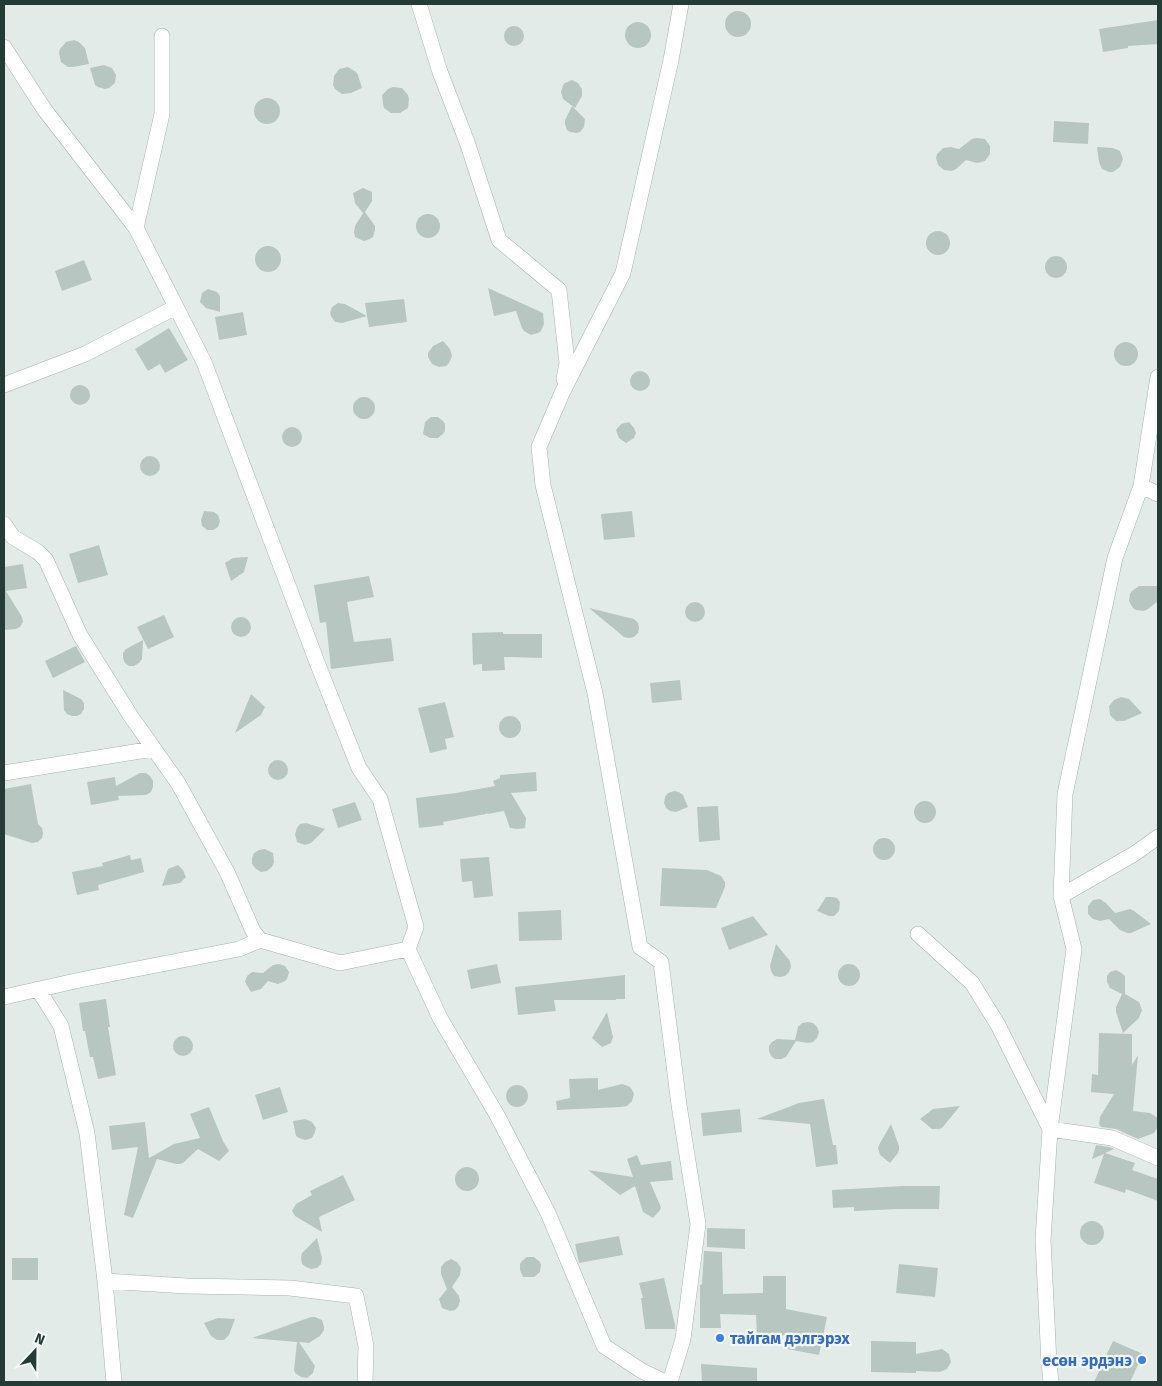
<svg xmlns="http://www.w3.org/2000/svg" width="1162" height="1386" viewBox="0 0 1162 1386" font-family="'Fira Sans',sans-serif">
  <style>
    .building { fill: #b8c6c1 }
    .lines { fill: none; stroke-linecap: round; stroke-linejoin: round }
    .minor-casing { stroke: #a6b3af; stroke-width: 16 }
    .minor { stroke: #fff; stroke-width: 15 }
    .shop-dot { fill: #3f7fe0; stroke: #f3f8f6; stroke-width: 2 }
    .labels { text-anchor: middle; dominant-baseline: central; stroke-width: 4.5; stroke-linejoin: round; paint-order: stroke }
    .shop-label { font-size: 16px; font-weight: bold; fill: #366cbe; stroke: #f3f8f6; text-anchor: start }
  </style>
  <rect width="100%" height="100%" fill="#e3ebe8"/>
  <path class="building" d="M725 24a13 13 0 1 1 26 0a13 13 0 1 1-26 0Z
    M1158,20V44L1128,46V48L1103,52L1099,29Z
    M625 35a13 13 0 1 1 26 0a13 13 0 1 1-26 0Z
    M504 36a10 10 0 1 1 20 0a10 10 0 1 1-20 0Z
    M74,40L79,42L85,48L89,64L73,67H68L61,62L59,53L60,49L66,42Z
    M104,65L112,68L116,75L115,83L109,88L105,89L98,87L95,85L90,68Z
    M348,67L356,72L358,75L362,88L351,93L342,94L335,89L333,85L334,76L339,69Z
    M572,80L578,83L582,89V96L575,108L563,99L561,92L563,85L565,83Z
    M393,87L402,88L408,95L409,99L408,108L400,113H391L384,108L383,104L382,95L388,89Z
    M254 111a13 13 0 1 1 26 0a13 13 0 1 1-26 0Z
    M572,106L585,119L584,127L580,132L577,133L570,132L567,130L565,124V120Z
    M1054,121L1089,123L1088,144L1053,142Z
    M976,138L985,139L990,146V154L985,161L977,163L966,160L956,169L952,171L944,170L938,165L936,158L937,154L943,148L951,147L959,149L972,139Z
    M1097,147L1113,148L1120,151L1123,159L1120,167L1113,172H1109L1102,169L1099,162Z
    M363,188L372,192V201L365,212L375,226V230L373,237L370,239L364,241L355,237L354,232L355,226L363,213L355,203L353,193Z
    M416 226a12 12 0 1 1 24 0a12 12 0 1 1-24 0Z
    M926 243a12 12 0 1 1 24 0a12 12 0 1 1-24 0Z
    M255 259a13 13 0 1 1 26 0a13 13 0 1 1-26 0Z
    M1045 267a11 11 0 1 1 22 0a11 11 0 1 1-22 0Z
    M84,260L92,280L62,291L55,271Z
    M488,288L543,313L544,324L541,331L538,333L531,335L524,331L522,328L516,311L494,316Z
    M208,289L217,292L220,296V312L206,308L200,302L202,293Z
    M404,299L407,322L369,327L367,316L342,323L335,322L331,316L330,313L332,307L338,303L345,304L367,316L365,303Z
    M243,312L247,335L219,340L215,317Z
    M169,328L188,360L165,373L160,364L148,371L135,349Z
    M443,341L450,349L452,356L449,363L446,366L439,367L432,364L428,357V353L433,346Z
    M1114 354a12 12 0 1 1 24 0a12 12 0 1 1-24 0Z
    M630 381a10 10 0 1 1 20 0a10 10 0 1 1-20 0Z
    M70 395a10 10 0 1 1 20 0a10 10 0 1 1-20 0Z
    M353 408a11 11 0 1 1 22 0a11 11 0 1 1-22 0Z
    M431,417H438L443,421L445,424V431L443,434L438,438H430L423,434L425,422Z
    M629,422L634,428L636,433L634,438L626,443L619,438L616,430L621,424Z
    M282 437a10 10 0 1 1 20 0a10 10 0 1 1-20 0Z
    M140 466a10 10 0 1 1 20 0a10 10 0 1 1-20 0Z
    M204,511L214,512L218,515L220,521L218,527L213,530H207L202,526L201,520Z
    M632,511L635,537L604,540L601,514Z
    M99,545L108,575L78,583L69,554Z
    M248,557L244,572L231,581L225,563L233,558Z
    M23,564L27,588L6,591L22,617L23,622L20,627L16,629L4,630V567Z
    M369,576L374,597L347,602L354,642L391,638L394,661L331,669L326,622L320,623L314,585Z
    M1139,586H1158V601L1148,609L1144,611L1136,610L1133,608L1129,601L1130,594L1132,591Z
    M685 612a10 10 0 1 1 20 0a10 10 0 1 1-20 0Z
    M589,608L634,619L638,623L639,628L638,633L634,637L629,638L624,637Z
    M164,615L174,637L148,649L137,627Z
    M231 627a10 10 0 1 1 20 0a10 10 0 1 1-20 0Z
    M503,632V634H542V658L504,657L505,670L482,671V664L473,665L472,633Z
    M143,640L142,659L139,663L134,666H129L125,663L123,658V653L126,649Z
    M76,646L85,662L53,678L45,661Z
    M680,680L682,700L652,703L650,683Z
    M63,690L81,699L84,703V709L81,714L77,716H72L67,714L64,710Z
    M251,694L265,707L261,715L235,733Z
    M1121,697L1129,699L1142,713L1124,721H1116L1110,715L1109,706L1114,700Z
    M445,702L454,737L445,739L447,749L430,753L418,708Z
    M499 727a11 11 0 1 1 22 0a11 11 0 1 1-22 0Z
    M268 770a10 10 0 1 1 20 0a10 10 0 1 1-20 0Z
    M536,772L537,791L511,793L526,818L525,828L517,829L510,828L504,811L488,814L486,813V814L443,822L444,825L419,828L416,798L456,793L495,786L493,781L500,778V775Z
    M140,773H146L150,776L153,781V787L151,792L146,795L118,796L119,800L91,805L87,782L115,777L116,786Z
    M31,784L38,824L42,828L43,833L42,838L38,842L32,843L4,834V789Z
    M674,791L679,792L683,795L688,807L676,812L670,811L666,808L664,803L665,797L668,793Z
    M914 812a11 11 0 1 1 22 0a11 11 0 1 1-22 0Z
    M355,802L362,820L338,828L332,809Z
    M718,806L720,840L699,842L697,807Z
    M306,823L325,829L311,843L305,845L297,842L295,834L297,828L300,824Z
    M873 849a11 11 0 1 1 22 0a11 11 0 1 1-22 0Z
    M265,849L273,853L274,862L272,867L267,871L261,872L256,869L252,864V858L254,853L259,850Z
    M130,855L131,860L141,858L144,872L98,885L99,890L77,895L72,872L103,866L102,863Z
    M489,857L493,896L474,898L472,881L462,882L460,859Z
    M178,865L183,870L186,877L180,883L162,886L168,869Z
    M662,868L707,870L721,876L725,882V887L716,908L660,906Z
    M826,897H832L837,898L840,902L839,911L834,916H829L817,911Z
    M1100,899L1106,903L1115,913L1130,909L1134,911L1151,924L1131,933H1127L1120,930L1109,919L1100,921L1093,919L1088,914V906L1093,900Z
    M561,910L562,940L519,941L518,912Z
    M753,916L768,935L729,950L721,928Z
    M776,944L790,961L791,967L789,972L785,976L780,977L774,976L771,971L770,966Z
    M279,964L285,966L289,972L287,979L285,981L278,984L268,981L261,989L251,992L245,982L247,976L252,972L263,973L273,965Z
    M497,964L501,983L471,989L467,970Z
    M838 975a11 11 0 1 1 22 0a11 11 0 1 1-22 0Z
    M1116,970L1120,972L1125,976V994L1139,1002L1142,1010L1139,1018L1123,1033L1116,1012V1007L1122,994L1110,988L1107,982V976L1110,972Z
    M625,975V999H616V1000H554L556,1011L518,1015L515,987Z
    M106,999L110,1027H108L116,1075L98,1079L93,1057H90L85,1031H83L79,1003Z
    M607,1012L613,1037L611,1043L602,1047L592,1038Z
    M808,1022L813,1023L817,1027L819,1032L817,1038L813,1042L808,1043L796,1041L786,1057L781,1059H775L771,1056L769,1051V1046L772,1042L777,1039L795,1040L798,1027L802,1023Z
    M1099,1033L1132,1034V1065L1138,1055L1133,1111L1150,1113L1158,1118V1127L1154,1133L1138,1139L1116,1129L1101,1127L1099,1124L1100,1117L1114,1094L1091,1092L1092,1074L1098,1075Z
    M173 1046a10 10 0 1 1 20 0a10 10 0 1 1-20 0Z
    M598,1078V1090L622,1084L628,1086L631,1088L634,1094L632,1101L627,1106L620,1107L557,1110L556,1101L570,1098L569,1079Z
    M506 1096a11 11 0 1 1 22 0a11 11 0 1 1-22 0Z
    M280,1087L288,1112L263,1120L255,1095Z
    M824,1099L833,1145H836L838,1164L816,1167L810,1124L757,1119L799,1103Z
    M960,1106L942,1128L939,1129H932L920,1119L933,1109Z
    M209,1107L223,1141L229,1151L219,1161L198,1149L183,1163L180,1164H176L157,1159L133,1218L124,1215L138,1147L112,1150L109,1126L145,1122L149,1158L174,1144L200,1138L190,1114Z
    M740,1109L742,1132L703,1136L701,1113Z
    M305,1119L312,1122L316,1128L315,1132L312,1138L305,1140L299,1138L296,1136L293,1121Z
    M891,1124L899,1146V1150L898,1153L890,1163L880,1155L878,1148L879,1145Z
    M1096,1145L1109,1147L1114,1149L1105,1153L1135,1163L1132,1170L1158,1179V1201L1126,1189L1125,1193L1094,1183L1104,1154L1092,1159Z
    M637,1155L641,1165L671,1161L673,1180L650,1182L661,1207L660,1210L653,1218L643,1212L635,1186L620,1195L588,1170L633,1177L627,1159Z
    M455 1179a12 12 0 1 1 24 0a12 12 0 1 1-24 0Z
    M343,1175L355,1200L319,1217L322,1232L295,1216L292,1211L296,1204L312,1195L310,1191Z
    M903,1186H940L939,1209H898L854,1211V1207L833,1208L832,1190Z
    M1080 1233a12 12 0 1 1 24 0a12 12 0 1 1-24 0Z
    M707,1228L745,1229V1249L707,1247Z
    M619,1236L623,1255L579,1263L575,1244Z
    M317,1238L322,1258L321,1264L317,1268L311,1269L306,1267L302,1264L301,1258L302,1253Z
    M704,1251L722,1252L723,1294L763,1293V1276H786V1309L827,1317L819,1355L787,1349L790,1335L757,1336L756,1315L720,1314L721,1328H700V1285L702,1284Z
    M527,1257H534L540,1262L541,1265L540,1272L534,1277H523L520,1270V1264L522,1261Z
    M12,1258H38V1280H12Z
    M451,1259L457,1262L461,1268L460,1275L452,1287L459,1296L460,1301L458,1307L455,1310L450,1311L442,1308L439,1299L447,1289L441,1274V1267L445,1262Z
    M899,1264L938,1268L935,1297L896,1293Z
    M664,1278L675,1325V1329H645L641,1298H643L639,1283Z
    M311,1317H315L322,1320L324,1327V1330L320,1336L309,1343L299,1342L315,1366L313,1373L307,1378L301,1377L295,1373L294,1370L297,1342L252,1338Z
    M218,1318L235,1319L229,1335L224,1340H217L211,1336L204,1323Z
    M871,1341L916,1342V1354L942,1349L949,1354L951,1362L947,1369L940,1372L916,1371V1373L871,1372Z
    M1113,1341L1143,1354L1130,1382H1094Z
    M701,1364L757,1368V1382H702Z"/>
  <g class="lines">
    <g class="minor-casing">
      <path id="minor" d="M419,4L440,72L467,142L499,240L559,290L567,363L564,379
        M4,47L44,109L136,228L204,362L318,665L359,768L380,799L416,927L408,949L440,1018L497,1115L548,1213L604,1346L642,1371L665,1382
        M136,228L162,114V36
        M4,385L85,354L176,307
        M1141,486L1158,494
        M4,524L13,537L38,552L46,560L80,635L130,715L178,783L227,872L253,931L260,940
        M4,773L153,749
        M1061,896L1134,854L1158,837
        M918,934L972,983L998,1025L1050,1129L1112,1138L1158,1158
        M38,989L61,1026L87,1133L105,1281L114,1382
        M4,997L80,980L239,949L260,940L340,963L408,949
        M105,1281L187,1286L290,1288L356,1296L366,1346L365,1382
        M670,1382L683,1339L698,1224L679,1105L661,962L640,947L595,693L543,485L539,447L562,393L623,273L671,60L681,4
        M1051,1382L1049,1363L1043,1240L1050,1129L1074,949L1061,896L1065,794L1115,558L1141,486L1158,377"/>
    </g>
    <use href="#minor" class="minor"/>
  </g>
  <g class="shop-dot">
    <circle cx="720" cy="1338" r="5"/>
    <circle cx="1142" cy="1360" r="5"/>
  </g>
  <g class="labels">
    <g class="shop-label">
      <text x="730" y="1338">тайгам дэлгэрэх</text>
      <text x="1132" y="1360" text-anchor="end">есөн эрдэнэ</text>
    </g>
  </g>
  <rect width="1162" height="1386" fill="none" stroke="#243b36" stroke-width="10"/>
  <g transform="translate(35 1351) rotate(22)" stroke="#f3f8f6" stroke-width="4" paint-order="stroke">
  <path d="M0-4L9 19L0 12L-9 19Z" fill="#243b36"/>
  <text y="-8" font-size="14" font-weight="bold" text-anchor="middle" fill="#243b36">N</text>
  </g>
</svg>
